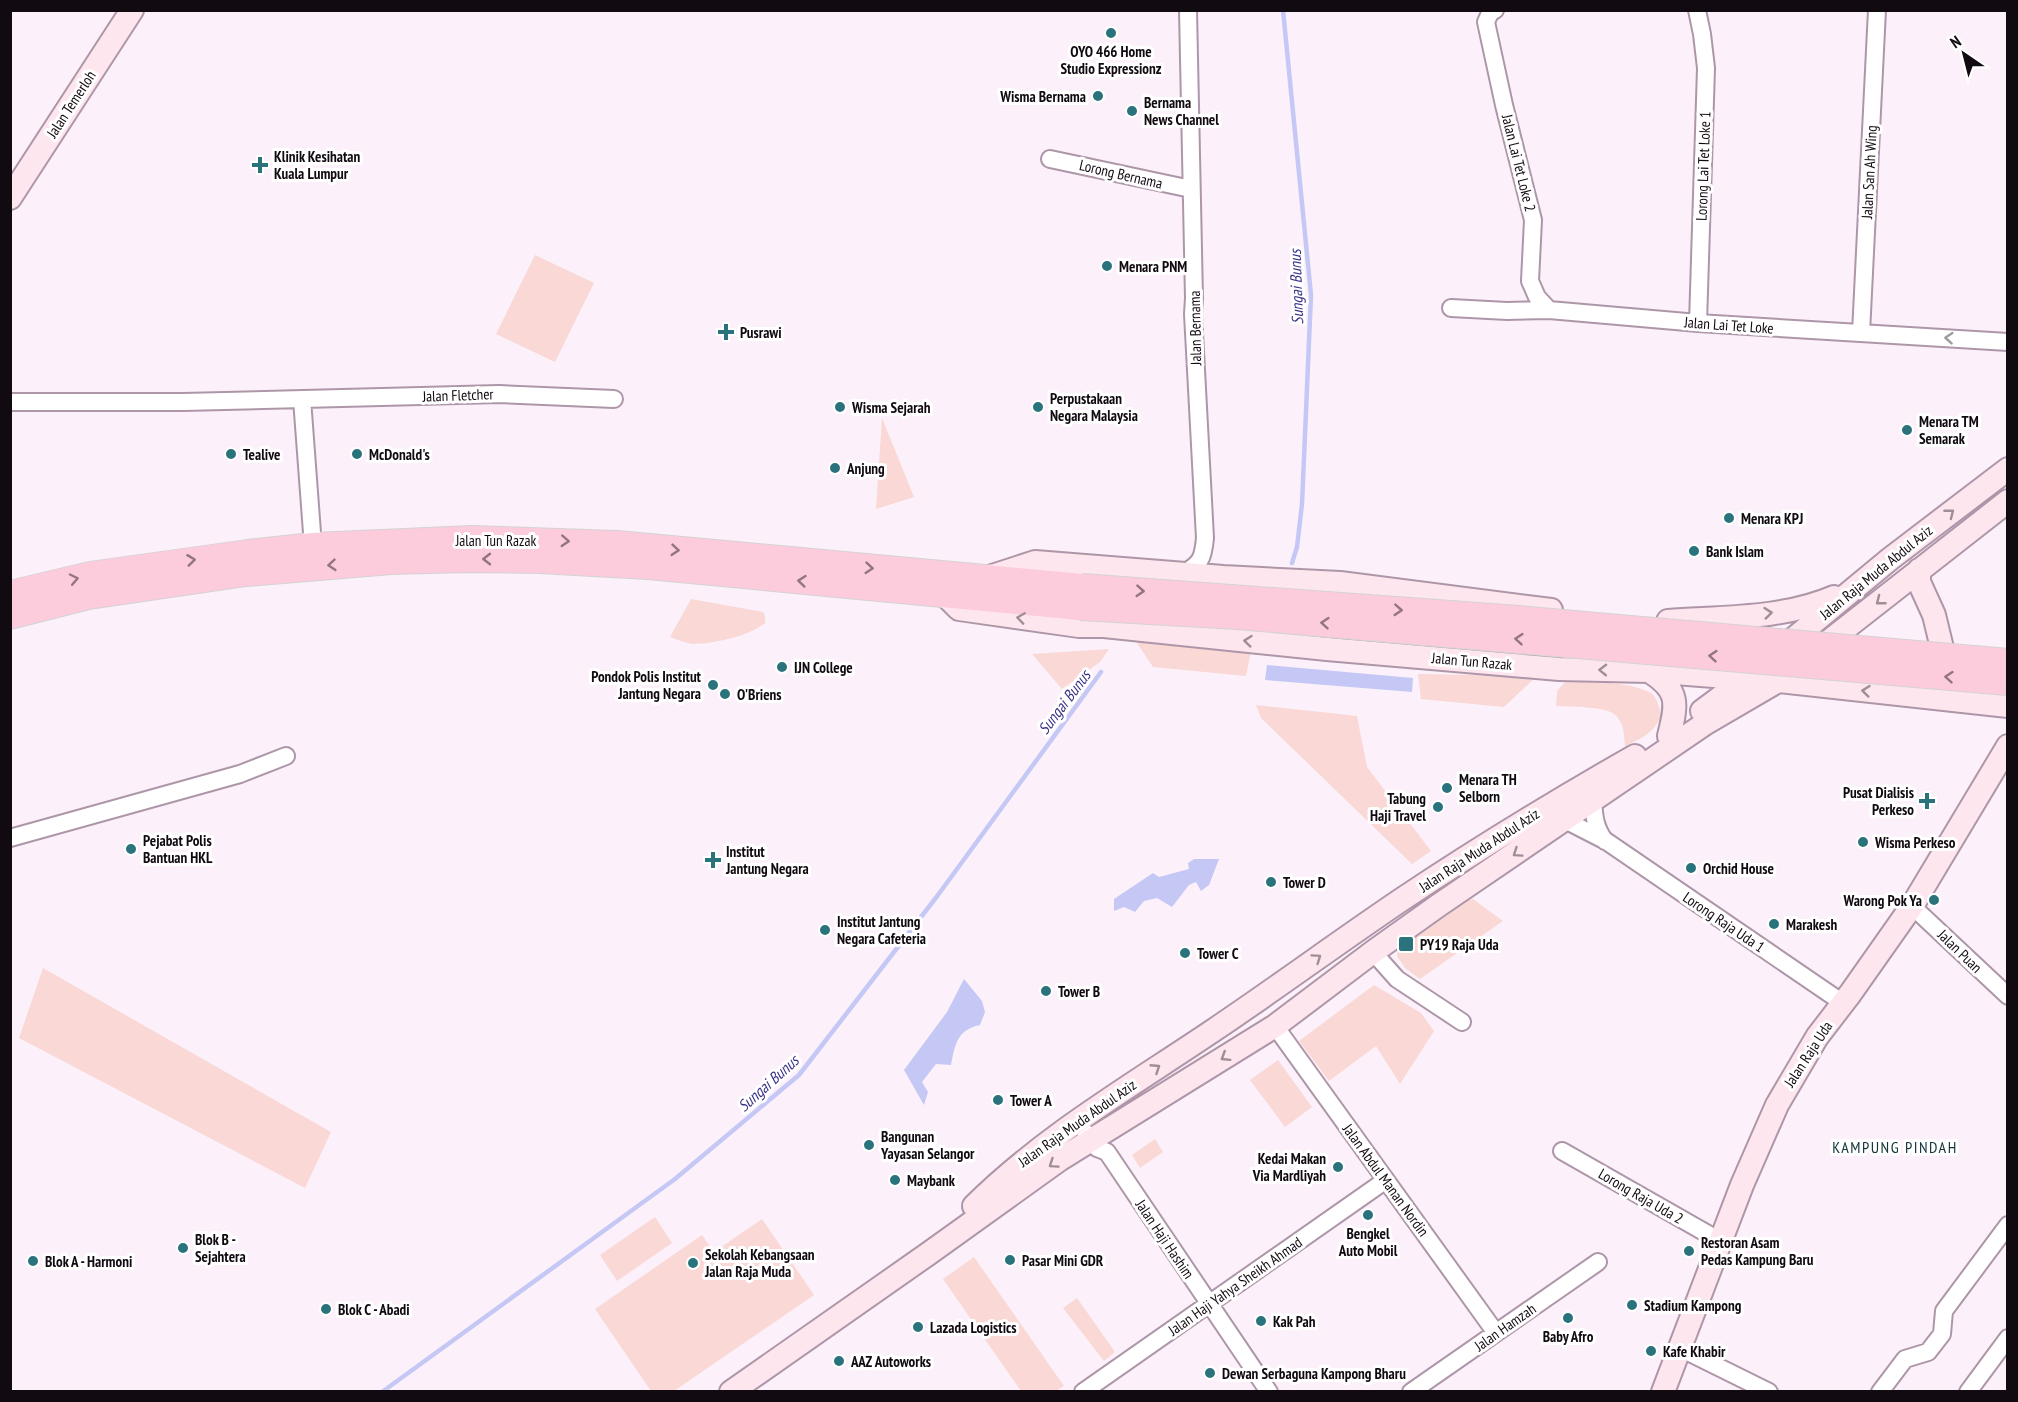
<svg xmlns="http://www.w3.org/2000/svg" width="2018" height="1402" viewBox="0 0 2018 1402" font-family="'PT Sans Narrow',sans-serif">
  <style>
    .green { fill: #f9d8d5 }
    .water { fill: #c5c8f5 }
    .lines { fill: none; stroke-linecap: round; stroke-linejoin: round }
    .stream { stroke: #c5c8f5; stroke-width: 4.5 }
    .street-casing { stroke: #ae96a9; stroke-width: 20 }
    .secondary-casing { stroke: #ae96a9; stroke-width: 26 }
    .primary-casing { stroke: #d4d3d4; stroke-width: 28 }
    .street { stroke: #fff; stroke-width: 16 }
    .secondary { stroke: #fee6ee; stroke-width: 22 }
    .primary { stroke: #fcccdc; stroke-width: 26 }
    .primary-bridge-casing { stroke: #d4d3d4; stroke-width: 28; stroke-linecap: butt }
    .primary-bridge { stroke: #fcccdc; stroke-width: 26 }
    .oneway { stroke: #a09da0 }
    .oneway2 { stroke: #a08e96 }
    .oneway3 { stroke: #937581 }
    .poi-dot { fill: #2a737c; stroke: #fff; stroke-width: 2 }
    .labels { text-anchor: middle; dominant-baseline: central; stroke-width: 6; stroke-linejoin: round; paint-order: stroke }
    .poi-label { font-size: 15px; font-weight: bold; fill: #120a11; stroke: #fff; text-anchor: start }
    .street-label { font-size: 15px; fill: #120a11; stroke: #fff }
    .water-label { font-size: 16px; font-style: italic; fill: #3b3387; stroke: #fff }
    .neighbourhood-label { font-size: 16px; letter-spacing: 1.5px; fill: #123439; stroke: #fff }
  </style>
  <rect width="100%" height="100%" fill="#fcf1fa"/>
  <path class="green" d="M535,255L594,283L555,362L496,334Z
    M882,418L914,497L876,509Z
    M691,599L763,612L765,616V623C750,636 713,644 693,644C686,643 678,640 670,637Z
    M1133,637L1251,650L1246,676L1153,667Z
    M1109,649L1100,662L1062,689L1032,654Z
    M1418,674L1537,676L1504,707L1421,699Z
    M1565,682C1595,683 1626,680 1653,694C1656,699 1660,706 1660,713C1661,729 1638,741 1625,746C1624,735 1624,721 1614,714C1604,706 1569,707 1556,706L1557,691Z
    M1256,705L1357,716L1367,767L1431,851L1412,864L1261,718Z
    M1473,899L1503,921L1420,979L1405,968L1397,956L1398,945L1459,903Z
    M43,968L331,1132L305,1188L19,1038Z
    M1374,985L1421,1013L1434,1031L1400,1084L1376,1046L1329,1081L1299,1041Z
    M1278,1060L1312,1107L1285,1127L1250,1080Z
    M1155,1139L1163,1152L1140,1168L1132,1155Z
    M655,1217L672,1243L617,1281L600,1255Z
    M762,1219L814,1295L674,1391H651L595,1309L702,1235L714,1252Z
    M974,1257L1064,1386L1056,1391H1021L943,1279Z
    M1077,1298L1115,1352L1104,1361L1063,1308Z"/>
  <path class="water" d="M1267,665L1413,678L1412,692L1265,680Z
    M1194,859H1219L1209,885L1201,891L1196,882L1189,885L1172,907L1157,898L1144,901L1135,912L1124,907L1114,911V899L1153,873L1159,877L1189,869L1188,863Z
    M964,979L982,1001L985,1012L980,1025C956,1030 955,1046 951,1065L936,1064L922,1082L928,1092L924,1105L904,1070L947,1012Z"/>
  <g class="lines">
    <path class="stream" d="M1283,10L1311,295L1302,504L1297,547L1292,563
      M382,1392L675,1179L799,1075L938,895L1101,672"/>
    <g class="street-casing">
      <path id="street" d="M1495,10L1490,13L1486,22L1504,105L1533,220L1530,281L1537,297L1549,310
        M1697,10L1702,34L1706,68L1698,323
        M1050,159L1191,189
        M1451,308L1507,311L1549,310L1698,323L2008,342
        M1861,333L1877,10
        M302,399L313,546
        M10,402H183L499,394L614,399
        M1183,574C1201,563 1203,559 1205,538L1193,314L1194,298L1188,10
        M1593,800C1594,816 1595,828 1605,841
        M1565,820L1606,841L1843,1003
        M10,838L240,774L286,756
        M1912,906L2008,996
        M1373,952L1397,979L1462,1022
        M1275,1026L1496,1333
        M1085,1132L1097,1148L1107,1152L1269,1392
        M1562,1151L1720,1241
        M1680,1348L1769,1392
        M1083,1392L1386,1180
        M1411,1392L1598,1262
        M1880,1392L1905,1359L1928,1352L1942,1334L1944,1311L2008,1225
        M1968,1392L2008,1338"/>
    </g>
    <g class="secondary-casing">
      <path id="secondary" d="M10,198L132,10
        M1919,570V582L1934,615L1942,648
        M986,578L1035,562L1223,577L1340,583L1551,610
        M944,594L959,609L1079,626H1104L1327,649L1559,669L1649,671L1778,681L2008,706
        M1668,621C1723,617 1783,619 1834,597
        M1649,671C1680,690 1677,704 1669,736
        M1702,711L1745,679L1890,559L2008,469
        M974,1206C1046,1135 1131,1086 1214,1030C1278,987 1340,941 1404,898C1479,848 1556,801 1635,756
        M731,1392L928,1254L1059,1160L1275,1026L1373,952L1439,905L1706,723L1778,681L2008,501
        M1663,1392L1742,1185L1777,1105L1817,1037L1850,994L1912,906L2008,746"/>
    </g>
    <g class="primary-casing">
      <path id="primary" d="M10,594L90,575L248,553L313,546L472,539L617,544L1082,587
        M10,616L89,596L246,573L391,561L469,559L539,560L648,566L1080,607"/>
    </g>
    <use href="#street" class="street"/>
    <use href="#secondary" class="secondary"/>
    <use href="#primary" class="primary"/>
    <g class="primary-bridge-casing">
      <path id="primary-bridge" d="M1082,587L1519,619L2008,662
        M1080,607L1237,616L2008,682"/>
    </g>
    <use href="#primary-bridge" class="primary-bridge"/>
  </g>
  <defs><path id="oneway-chevron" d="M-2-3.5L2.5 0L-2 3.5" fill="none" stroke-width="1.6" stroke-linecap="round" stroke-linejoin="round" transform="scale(1.5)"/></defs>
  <use class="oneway" href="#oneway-chevron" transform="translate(1949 338) rotate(-176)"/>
  <g class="oneway2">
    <use href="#oneway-chevron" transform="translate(1950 513) rotate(-38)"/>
    <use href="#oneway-chevron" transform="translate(1880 601) rotate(142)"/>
    <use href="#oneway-chevron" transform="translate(1768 613) rotate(-6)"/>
    <use href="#oneway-chevron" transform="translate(1021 618) rotate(-172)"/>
    <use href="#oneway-chevron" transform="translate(1248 641) rotate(-174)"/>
    <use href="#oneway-chevron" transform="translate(1603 670) rotate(-179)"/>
    <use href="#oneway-chevron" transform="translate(1866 691) rotate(-174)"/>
    <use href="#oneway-chevron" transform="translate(1517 853) rotate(146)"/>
    <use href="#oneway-chevron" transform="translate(1317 958) rotate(-35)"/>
    <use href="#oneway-chevron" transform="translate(1225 1057) rotate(148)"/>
    <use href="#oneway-chevron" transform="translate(1156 1068) rotate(-33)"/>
    <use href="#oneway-chevron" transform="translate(1053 1164) rotate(146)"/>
  </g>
  <g class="oneway3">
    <use href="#oneway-chevron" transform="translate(565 541) rotate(3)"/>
    <use href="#oneway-chevron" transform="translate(675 550) rotate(5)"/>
    <use href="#oneway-chevron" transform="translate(487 559) rotate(-180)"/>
    <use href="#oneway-chevron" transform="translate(191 560) rotate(-7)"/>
    <use href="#oneway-chevron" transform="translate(332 565) rotate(175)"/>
    <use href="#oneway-chevron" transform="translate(869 568) rotate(5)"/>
    <use href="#oneway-chevron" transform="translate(74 579) rotate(-12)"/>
    <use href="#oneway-chevron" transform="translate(802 581) rotate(-174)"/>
    <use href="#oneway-chevron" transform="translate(1140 591) rotate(4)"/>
    <use href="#oneway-chevron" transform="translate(1398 610) rotate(4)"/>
    <use href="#oneway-chevron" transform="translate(1325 623) rotate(-175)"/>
    <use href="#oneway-chevron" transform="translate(1519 639) rotate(-175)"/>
    <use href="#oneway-chevron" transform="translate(1713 656) rotate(-175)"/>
    <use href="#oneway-chevron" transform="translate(1949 677) rotate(-175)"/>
  </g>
  <g class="poi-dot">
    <circle cx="1111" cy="33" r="6"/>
    <circle cx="1098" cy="96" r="6"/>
    <circle cx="1132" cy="111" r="6"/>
    <path d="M257 156h6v6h6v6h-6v6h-6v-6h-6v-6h6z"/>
    <circle cx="1107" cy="266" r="6"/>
    <path d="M723 323h6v6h6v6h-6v6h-6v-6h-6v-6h6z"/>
    <circle cx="840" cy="407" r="6"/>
    <circle cx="1038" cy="407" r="6"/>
    <circle cx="1907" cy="430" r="6"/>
    <circle cx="231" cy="454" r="6"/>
    <circle cx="357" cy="454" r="6"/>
    <circle cx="835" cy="468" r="6"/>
    <circle cx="1729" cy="518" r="6"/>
    <circle cx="1694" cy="551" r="6"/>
    <circle cx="782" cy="667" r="6"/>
    <circle cx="713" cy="685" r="6"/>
    <circle cx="725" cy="694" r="6"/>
    <circle cx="1447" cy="788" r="6"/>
    <path d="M1924 792h6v6h6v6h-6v6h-6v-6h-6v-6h6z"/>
    <circle cx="1438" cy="807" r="6"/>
    <circle cx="1863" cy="842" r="6"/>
    <circle cx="131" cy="849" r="6"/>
    <path d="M710 851h6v6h6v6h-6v6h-6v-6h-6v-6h6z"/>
    <circle cx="1691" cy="868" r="6"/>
    <circle cx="1271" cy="882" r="6"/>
    <circle cx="1934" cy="900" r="6"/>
    <circle cx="1774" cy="924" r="6"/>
    <circle cx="825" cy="930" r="6"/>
    <rect x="1398" y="936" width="16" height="16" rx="3"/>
    <circle cx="1185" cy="953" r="6"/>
    <circle cx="1046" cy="991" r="6"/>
    <circle cx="998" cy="1100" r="6"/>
    <circle cx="869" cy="1145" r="6"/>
    <circle cx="1338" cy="1167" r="6"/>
    <circle cx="895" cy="1180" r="6"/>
    <circle cx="1368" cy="1215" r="6"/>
    <circle cx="183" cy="1248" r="6"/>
    <circle cx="1689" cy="1251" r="6"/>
    <circle cx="1010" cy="1260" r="6"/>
    <circle cx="33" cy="1261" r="6"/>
    <circle cx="693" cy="1263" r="6"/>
    <circle cx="1632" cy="1305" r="6"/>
    <circle cx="326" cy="1309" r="6"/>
    <circle cx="1568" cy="1318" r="6"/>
    <circle cx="1261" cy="1321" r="6"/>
    <circle cx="918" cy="1327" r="6"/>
    <circle cx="1651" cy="1351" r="6"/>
    <circle cx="839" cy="1361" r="6"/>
    <circle cx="1210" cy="1373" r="6"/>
  </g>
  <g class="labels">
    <g class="poi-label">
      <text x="1111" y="51" text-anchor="middle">OYO 466 Home<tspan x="1111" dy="17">Studio Expressionz</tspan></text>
      <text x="1086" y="96" text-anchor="end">Wisma Bernama</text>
      <text x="1144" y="102">Bernama<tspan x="1144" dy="17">News Channel</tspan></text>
      <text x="274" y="156">Klinik Kesihatan<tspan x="274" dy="17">Kuala Lumpur</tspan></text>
      <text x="1119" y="266">Menara PNM</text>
      <text x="740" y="332">Pusrawi</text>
      <text x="1050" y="398">Perpustakaan<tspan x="1050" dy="17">Negara Malaysia</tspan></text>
      <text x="852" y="407">Wisma Sejarah</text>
      <text x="1919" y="421">Menara TM<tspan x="1919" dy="17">Semarak</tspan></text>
      <text x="243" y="454">Tealive</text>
      <text x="369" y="454">McDonald's</text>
      <text x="847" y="468">Anjung</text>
      <text x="1741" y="518">Menara KPJ</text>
      <text x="1706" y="551">Bank Islam</text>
      <text x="794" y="667">IJN College</text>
      <text x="701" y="676" text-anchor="end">Pondok Polis Institut<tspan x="701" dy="17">Jantung Negara</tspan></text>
      <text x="737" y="694">O'Briens</text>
      <text x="1459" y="779">Menara TH<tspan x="1459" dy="17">Selborn</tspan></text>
      <text x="1914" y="792" text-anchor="end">Pusat Dialisis<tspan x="1914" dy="17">Perkeso</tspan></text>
      <text x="1426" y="798" text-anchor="end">Tabung<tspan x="1426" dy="17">Haji Travel</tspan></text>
      <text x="143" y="840">Pejabat Polis<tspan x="143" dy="17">Bantuan HKL</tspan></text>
      <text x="1875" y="842">Wisma Perkeso</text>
      <text x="726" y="851">Institut<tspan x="726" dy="17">Jantung Negara</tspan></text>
      <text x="1703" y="868">Orchid House</text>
      <text x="1283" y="882">Tower D</text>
      <text x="1922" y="900" text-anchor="end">Warong Pok Ya</text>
      <text x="837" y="921">Institut Jantung<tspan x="837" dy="17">Negara Cafeteria</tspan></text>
      <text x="1786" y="924">Marakesh</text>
      <text x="1420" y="944">PY19 Raja Uda</text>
      <text x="1197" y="953">Tower C</text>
      <text x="1058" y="991">Tower B</text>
      <text x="1010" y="1100">Tower A</text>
      <text x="881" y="1136">Bangunan<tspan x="881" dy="17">Yayasan Selangor</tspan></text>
      <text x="1326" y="1158" text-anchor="end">Kedai Makan<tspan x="1326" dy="17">Via Mardliyah</tspan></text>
      <text x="907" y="1180">Maybank</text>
      <text x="1368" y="1233" text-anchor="middle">Bengkel<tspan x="1368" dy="17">Auto Mobil</tspan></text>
      <text x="195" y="1239">Blok B -<tspan x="195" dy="17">Sejahtera</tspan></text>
      <text x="1701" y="1242">Restoran Asam<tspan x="1701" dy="17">Pedas Kampung Baru</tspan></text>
      <text x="705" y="1254">Sekolah Kebangsaan<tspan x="705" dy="17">Jalan Raja Muda</tspan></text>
      <text x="1022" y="1260">Pasar Mini GDR</text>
      <text x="45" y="1261">Blok A - Harmoni</text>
      <text x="1644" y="1305">Stadium Kampong</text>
      <text x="338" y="1309">Blok C - Abadi</text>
      <text x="1273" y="1321">Kak Pah</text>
      <text x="930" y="1327">Lazada Logistics</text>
      <text x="1568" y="1336" text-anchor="middle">Baby Afro</text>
      <text x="1663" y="1351">Kafe Khabir</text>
      <text x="851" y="1361">AAZ Autoworks</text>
      <text x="1222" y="1373">Dewan Serbaguna Kampong Bharu</text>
    </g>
    <g class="street-label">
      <text transform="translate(71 104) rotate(-57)">Jalan Temerloh</text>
      <text transform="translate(1519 163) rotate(76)">Jalan Lai Tet Loke 2</text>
      <text transform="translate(1703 166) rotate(-88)">Lorong Lai Tet Loke 1</text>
      <text transform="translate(1869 172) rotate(-87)">Jalan San Ah Wing</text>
      <text transform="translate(1121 174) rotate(13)">Lorong Bernama</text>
      <text transform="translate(1729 325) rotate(4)">Jalan Lai Tet Loke</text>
      <text transform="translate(1195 328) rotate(-91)">Jalan Bernama</text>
      <text transform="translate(458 395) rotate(-2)">Jalan Fletcher</text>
      <text x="496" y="540">Jalan Tun Razak</text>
      <text transform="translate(1876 572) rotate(-39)">Jalan Raja Muda Abdul Aziz</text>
      <text transform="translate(1472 661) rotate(5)">Jalan Tun Razak</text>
      <text transform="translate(1479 850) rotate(-33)">Jalan Raja Muda Abdul Aziz</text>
      <text transform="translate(1724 922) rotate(34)">Lorong Raja Uda 1</text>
      <text transform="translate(1960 951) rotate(44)">Jalan Puan</text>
      <text transform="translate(1808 1054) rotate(-57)">Jalan Raja Uda</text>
      <text transform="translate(1077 1123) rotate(-35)">Jalan Raja Muda Abdul Aziz</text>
      <text transform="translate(1386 1180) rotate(54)">Jalan Abdul Manan Nordin</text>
      <text transform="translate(1641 1196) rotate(30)">Lorong Raja Uda 2</text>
      <text transform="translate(1165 1239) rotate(56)">Jalan Haji Hashim</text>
      <text transform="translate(1235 1286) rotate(-35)">Jalan Haji Yahya Sheikh Ahmad</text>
      <text transform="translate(1505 1327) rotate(-35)">Jalan Hamzah</text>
    </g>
    <g class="water-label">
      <text transform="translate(1296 287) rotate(-92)">Sungai Bunus</text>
      <text transform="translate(1064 702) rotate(-53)">Sungai Bunus</text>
      <text transform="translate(768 1083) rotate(-42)">Sungai Bunus</text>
    </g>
    <g class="neighbourhood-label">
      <text x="1895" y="1147">KAMPUNG PINDAH</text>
    </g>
  </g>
  <rect width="2018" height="1402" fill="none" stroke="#120a11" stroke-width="24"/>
  <g transform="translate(1964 54) rotate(325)" stroke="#ffffff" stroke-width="4.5" paint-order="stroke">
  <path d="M0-4.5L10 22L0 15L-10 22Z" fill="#120a11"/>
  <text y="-9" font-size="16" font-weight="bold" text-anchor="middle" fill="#120a11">N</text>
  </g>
</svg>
